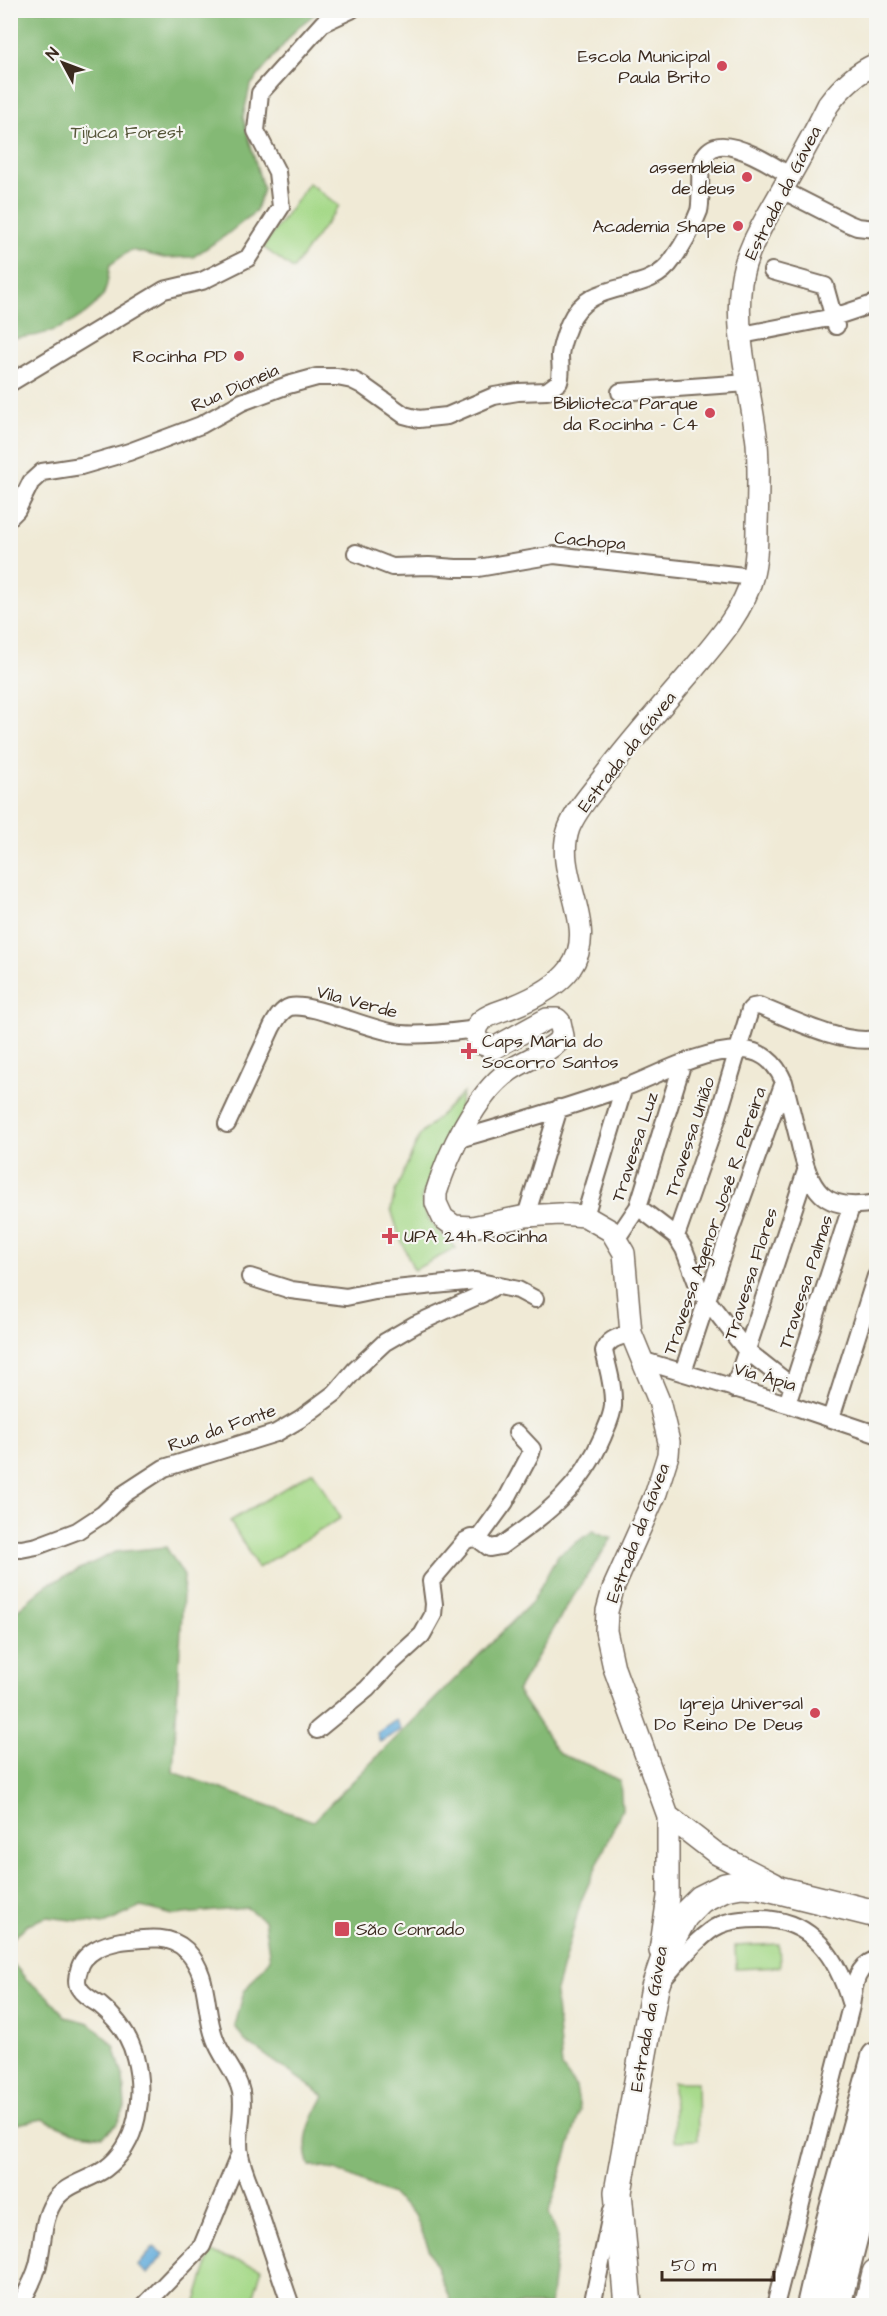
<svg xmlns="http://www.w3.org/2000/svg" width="887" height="2316" viewBox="0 0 887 2316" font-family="'Architects Daughter',sans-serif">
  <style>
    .green { fill: #a6d989; stroke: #708254; stroke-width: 1.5 }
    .forest { fill: #84b975; stroke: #60724a; stroke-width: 1.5 }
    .water { fill: #65addc; stroke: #506c7d; stroke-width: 1.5 }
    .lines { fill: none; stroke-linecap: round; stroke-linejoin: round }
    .minor-casing { stroke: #7a6d5e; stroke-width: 20 }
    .tertiary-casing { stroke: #7a6d5e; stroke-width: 24 }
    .primary-casing { stroke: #7a6d5e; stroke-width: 30 }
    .trunk-casing { stroke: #7a6d5e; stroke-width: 32 }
    .minor { stroke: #fff; stroke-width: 16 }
    .tertiary { stroke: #fff; stroke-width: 21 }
    .primary { stroke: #fff; stroke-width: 27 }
    .trunk { stroke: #fff; stroke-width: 28 }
    .poi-dot { fill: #d1495b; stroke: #f6f6f2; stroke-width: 2 }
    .labels { text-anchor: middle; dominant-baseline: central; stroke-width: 4.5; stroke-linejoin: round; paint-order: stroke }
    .poi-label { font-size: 18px; fill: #3b2a1e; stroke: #f6f6f2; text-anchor: end }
    .park-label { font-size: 18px; fill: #565639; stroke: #f6f6f2 }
    .street-label { font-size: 18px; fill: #3b2a1e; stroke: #f6f6f2 }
  </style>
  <rect width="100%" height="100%" fill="#f6f6f2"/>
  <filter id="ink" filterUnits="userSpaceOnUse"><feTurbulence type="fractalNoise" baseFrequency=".0167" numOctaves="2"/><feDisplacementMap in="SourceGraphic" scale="12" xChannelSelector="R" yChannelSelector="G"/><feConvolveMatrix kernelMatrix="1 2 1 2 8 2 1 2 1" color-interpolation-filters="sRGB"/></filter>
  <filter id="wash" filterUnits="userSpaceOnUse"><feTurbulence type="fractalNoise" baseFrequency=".008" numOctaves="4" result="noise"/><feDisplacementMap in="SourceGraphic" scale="24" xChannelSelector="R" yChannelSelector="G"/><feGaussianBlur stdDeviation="1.35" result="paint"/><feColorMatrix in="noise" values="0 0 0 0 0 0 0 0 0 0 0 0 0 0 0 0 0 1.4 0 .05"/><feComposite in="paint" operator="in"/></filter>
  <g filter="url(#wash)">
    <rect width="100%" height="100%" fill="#f0ead6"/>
    <path class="green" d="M309,183L339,206L293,269L263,247Z
      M463,1093L449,1145L422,1196C419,1216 442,1235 456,1248L414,1270L400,1238L391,1209L395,1192L420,1135Z
      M313,1471L341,1518L258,1568L230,1521Z
      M779,1944L780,1967L736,1969L735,1946Z
      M673,2082H697L698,2140L675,2141Z
      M211,2253L262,2268L251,2305H195Z"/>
    <path class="forest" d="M11,10L319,11L298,27L250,86L243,117L263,189L256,211L225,236L193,257L164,258L131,250L110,265C108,274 108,290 102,297C80,324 44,338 11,338Z
      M593,1531L612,1538L569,1603L517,1691L559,1754L591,1766L620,1781L622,1809L581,1901L555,1994L562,2068L576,2087L580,2111L549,2213L558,2238L550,2305H452L415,2215L392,2195L336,2170L310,2166C300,2138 311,2120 324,2096L245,2041L235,2026L244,1991L270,1959L264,1920L247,1908L173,1915L141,1907L104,1924L47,1917L28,1924L12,1939L11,1961L26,1979L46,1995L66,2017L90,2023L114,2046L123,2076L125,2108L116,2125L103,2136L74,2132L43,2119L11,2125V1615L47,1585L115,1552L166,1547L184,1576L173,1772L313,1821L532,1602L558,1555Z"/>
    <path class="water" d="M396,1720L401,1730L380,1742L377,1733Z
      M154,2247L164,2254L148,2274L138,2266Z"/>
  </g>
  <g filter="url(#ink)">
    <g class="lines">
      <g class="minor-casing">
        <path id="minor" d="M782,190L847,223L857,227L876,229
          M772,271L825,286L836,326
          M742,335L834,317L876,303
          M10,383L164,290L202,281L248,258L281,207L277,172L256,131L260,93L323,23L351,10
          M620,392L748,383
          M10,517L17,510L31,482L42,472L81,466L129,452L201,425L242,402L288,385L317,377H337L352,380L362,385L404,415L419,419L447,416L494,396L518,392L547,391L559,382C562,373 560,364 560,355C561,345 565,334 569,324C590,275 647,299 673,259C683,245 693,227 699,211C704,193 692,156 715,147C733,140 775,166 790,176
          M356,553L392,567L429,566L456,568H478L554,555L753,577
          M227,1124L272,1027C276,1020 281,1010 290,1007C312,1002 373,1032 402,1034C426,1036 452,1032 476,1029
          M459,1139C515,1123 571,1106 626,1087C662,1073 699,1051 739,1050C761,1049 776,1063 784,1082C789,1102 794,1122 799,1141C810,1190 822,1213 876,1203
          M638,1207L676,1236L684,1249L700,1291L746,1350L793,1387
          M526,1216L559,1108
          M585,1216L624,1087
          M676,1236L718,1116L750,1010L753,1007L759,1006C791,1019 842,1045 876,1039
          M617,1238L638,1207L682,1065
          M250,1277L291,1290L346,1297L375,1291L475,1281L518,1290L535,1299
          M641,1360L787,1404L876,1434
          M683,1372L728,1237L784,1082
          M734,1389L806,1171
          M790,1395L851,1207
          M831,1418L876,1276
          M478,1539L490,1548L501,1546C547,1513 580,1490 603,1436C607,1426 612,1417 613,1406C614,1387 608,1369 604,1351C608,1338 620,1337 631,1333
          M478,1539L505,1502L531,1453L532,1449L517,1433
          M10,1548L21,1549L37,1546L77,1531L103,1514L124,1494L164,1468L276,1433L300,1419L335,1393L355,1370L385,1342L416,1324L482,1294L497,1285
          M317,1730L367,1689L389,1665L422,1635L433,1615L434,1604L431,1581L465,1541L471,1538L478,1539
          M663,1979C677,1964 701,1933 720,1925C731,1920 748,1919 760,1919C812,1919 837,1957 850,2002
          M19,2306C27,2292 34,2280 38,2265C43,2245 42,2221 53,2203C64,2184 88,2181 105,2169C139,2144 145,2095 135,2057C130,2036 116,2018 100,2005C93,2001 83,1995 79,1988C76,1983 77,1976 79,1970C83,1952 104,1944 121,1941C142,1939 169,1933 186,1950C211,1976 203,2008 215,2039C221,2057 237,2072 241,2092C245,2112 236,2135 240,2155C243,2171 251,2187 256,2202C267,2237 279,2271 291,2306
          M144,2306L202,2246L240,2153
          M592,2306L612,2210
          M775,2306L851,2006C854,1985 855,1968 876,1959"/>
      </g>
      <g class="tertiary-casing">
        <path id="tertiary" d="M668,1816L717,1854L775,1884
          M660,1951L668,1897V1816L614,1668L606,1631L607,1611L613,1589L656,1493L668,1455L669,1442L659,1401L631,1333L624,1253L611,1231L585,1216L560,1214L526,1216L472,1227L454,1226L443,1218L436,1203V1193C448,1154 475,1095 509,1071C524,1060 553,1051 563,1036L560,1022L557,1019H547L494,1048L479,1043L475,1034C476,1028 477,1024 482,1020C491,1013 502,1011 512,1007C532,999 557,987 570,969C601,926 552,875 569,828C576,810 590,795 602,779C630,742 661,707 691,672C714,644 743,613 752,578C757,561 757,541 757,524C758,497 759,470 757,443C751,390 734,336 741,283C745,250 766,219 782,190C798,162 814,134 828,105C841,87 856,73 876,64"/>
      </g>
      <g class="primary-casing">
        <path id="primary" d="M628,2306L618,2192L655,1987L671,1940L684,1916L701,1899L725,1887L741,1884L759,1885L876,1914
          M868,2306L876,2273"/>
      </g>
      <g class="trunk-casing">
        <path id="trunk" d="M811,2306L829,2227L876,2057
          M836,2306L876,2147"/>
      </g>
      <use href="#minor" class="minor"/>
      <use href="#tertiary" class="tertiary"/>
      <use href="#primary" class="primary"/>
      <use href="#trunk" class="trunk"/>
    </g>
  </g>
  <g class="poi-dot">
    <circle cx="722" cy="66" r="6"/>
    <circle cx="747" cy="177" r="6"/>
    <circle cx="738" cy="226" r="6"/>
    <circle cx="239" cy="356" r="6"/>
    <circle cx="710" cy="413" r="6"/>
    <path d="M466 1042h6v6h6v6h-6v6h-6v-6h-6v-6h6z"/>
    <path d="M387 1227h6v6h6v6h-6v6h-6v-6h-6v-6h6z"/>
    <circle cx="815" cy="1713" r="6"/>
    <rect x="334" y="1921" width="16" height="16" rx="3"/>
  </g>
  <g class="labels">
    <g class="poi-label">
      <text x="710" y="56">Escola Municipal<tspan x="710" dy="21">Paula Brito</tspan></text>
      <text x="735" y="167">assembleia<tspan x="735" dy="21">de deus</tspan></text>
      <text x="726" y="226">Academia Shape</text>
      <text x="227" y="356">Rocinha PD</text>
      <text x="698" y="403">Biblioteca Parque<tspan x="698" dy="21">da Rocinha - C4</tspan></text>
      <text x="482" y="1041" text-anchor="start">Caps Maria do<tspan x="482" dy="21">Socorro Santos</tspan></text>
      <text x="404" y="1236" text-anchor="start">UPA 24h Rocinha</text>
      <text x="803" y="1703">Igreja Universal<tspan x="803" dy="21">Do Reino De Deus</tspan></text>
      <text x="356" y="1929" text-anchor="start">São Conrado</text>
    </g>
    <g class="park-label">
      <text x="127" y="132">Tijuca Forest</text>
    </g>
    <g class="street-label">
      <text transform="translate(783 193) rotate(-63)">Estrada da Gávea</text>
      <text transform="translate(235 388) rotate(-24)">Rua Dioneia</text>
      <text transform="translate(590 541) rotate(5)">Cachopa</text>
      <text transform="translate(627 752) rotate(-52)">Estrada da Gávea</text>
      <text transform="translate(357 1002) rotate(15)">Vila Verde</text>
      <text transform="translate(690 1137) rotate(-72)">Travessa União</text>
      <text transform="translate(635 1147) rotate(-72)">Travessa Luz</text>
      <text transform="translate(715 1221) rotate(-71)">Travessa Agenor José R. Pereira</text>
      <text transform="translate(751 1274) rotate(-72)">Travessa Flores</text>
      <text transform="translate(806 1282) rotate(-72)">Travessa Palmas</text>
      <text transform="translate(765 1377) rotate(16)">Via Ápia</text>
      <text transform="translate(222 1428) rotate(-19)">Rua da Fonte</text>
      <text transform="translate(638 1533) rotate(-69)">Estrada da Gávea</text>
      <text transform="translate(649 2019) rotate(-80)">Estrada da Gávea</text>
    </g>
  </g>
  <rect width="887" height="2316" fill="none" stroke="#f6f6f2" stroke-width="36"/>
  <g transform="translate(63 63) rotate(311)" stroke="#f6f6f2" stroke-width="4.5" paint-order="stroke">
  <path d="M0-4.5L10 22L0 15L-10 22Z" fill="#3b2a1e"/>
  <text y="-9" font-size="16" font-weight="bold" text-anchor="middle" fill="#3b2a1e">N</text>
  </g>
  <path d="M662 2271v9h112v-9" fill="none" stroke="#3b2a1e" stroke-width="3"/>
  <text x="671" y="2271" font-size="18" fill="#3b2a1e" stroke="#f6f6f2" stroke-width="4.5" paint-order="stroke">50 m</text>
</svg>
